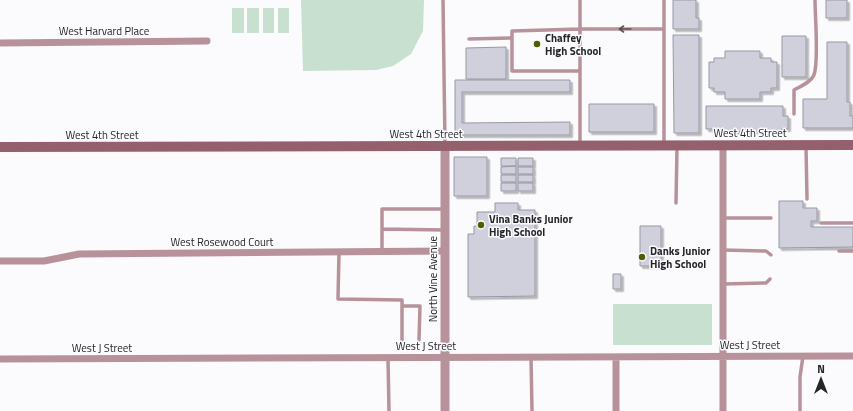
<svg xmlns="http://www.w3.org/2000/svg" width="853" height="411" viewBox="0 0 853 411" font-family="'Titillium Web',sans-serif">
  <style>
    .green { fill: #c7e0d0 }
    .building { fill: #cfd0dc; stroke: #9698a3; filter: url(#shadow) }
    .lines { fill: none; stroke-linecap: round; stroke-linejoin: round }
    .service { stroke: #b8929a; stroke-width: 3.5 }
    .minor { stroke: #b8929a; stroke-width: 7 }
    .tertiary { stroke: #b8929a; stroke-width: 9 }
    .secondary { stroke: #95606d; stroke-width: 10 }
    .oneway { stroke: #5f5156 }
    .poi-dot { fill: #505e00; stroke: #fbfbfe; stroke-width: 1.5 }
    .labels { text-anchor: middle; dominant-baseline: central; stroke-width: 3; stroke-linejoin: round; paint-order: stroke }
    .street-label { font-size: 11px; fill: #242529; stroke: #fbfbfe }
    .poi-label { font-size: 11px; font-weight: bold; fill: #242529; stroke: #fbfbfe; text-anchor: start }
  </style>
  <defs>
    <filter id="shadow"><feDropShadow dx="2.5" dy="2.5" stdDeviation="0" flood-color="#0004"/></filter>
  </defs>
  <rect width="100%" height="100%" fill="#fbfbfe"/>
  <path class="green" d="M301,0H424L423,31L411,54L393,66L376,70L303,71Z
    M232,8H244V33H232Z
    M247,8H259V33H247Z
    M263,8H274V33H263Z
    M278,8H289V33H278Z
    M613,304H712V345H613Z"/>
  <path class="building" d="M673,0H696V18H699V29H673Z
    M826,0H847V18H826Z
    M673,35H699V133H674Z
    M782,36H806V77H782Z
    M827,42H847V102H850V116H853V128H803V99H827Z
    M506,47V79H466V48Z
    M725,51H760V58H771V62H777V88H771V92H760V99H725V92H714V88H709V62H714V58H725Z
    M455,80H570V92H462V123L570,122V135H455Z
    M589,104H654V132H589Z
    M706,106H783V116H788V129H781V131L714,132V129H706Z
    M454,157H487V196H454Z
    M501,158H516V166H501Z
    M518,158H533V166H518Z
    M516,166V174H501V167Z
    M518,167H533V174H518Z
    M501,175H516V182H501Z
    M518,175H533V182H518Z
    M501,183H516V191H501Z
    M518,183H533V191H518Z
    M779,201H803V208H817V221H811V227H853V247L779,248Z
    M495,203H518V210H535V296L468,297V234H474V226H477V212H495Z
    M640,226H661V266H640Z
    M613,274H621V289H613Z"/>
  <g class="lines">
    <path class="service" d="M443,0L445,145
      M580,0V145
      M664,0V145
      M469,39L512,38
      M580,71H512V31L580,29H664
      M794,114V90C801,86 811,82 814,75C819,61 815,17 815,0
      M806,146L807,199
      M676,203L677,147
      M723,218H771
      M821,223H853
      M444,230L382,229V209H444
      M723,250L766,251L771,255
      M839,251H853
      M339,252L338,299L402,300V340
      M382,252V229
      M723,284L766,283L770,279
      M402,306H420L419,340
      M531,357L532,411
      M388,358L389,411
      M800,411V377L803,356"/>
    <path class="minor" d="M0,43L207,41
      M723,145V411
      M0,261H44L79,254L445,251
      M616,357V411
      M0,359L853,356"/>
    <path class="tertiary" d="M445,146V411"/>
    <path class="secondary" d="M0,147L853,145"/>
  </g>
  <defs><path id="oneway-shaft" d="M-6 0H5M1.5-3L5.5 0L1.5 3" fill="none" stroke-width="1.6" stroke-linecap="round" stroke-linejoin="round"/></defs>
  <use class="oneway" href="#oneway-shaft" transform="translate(625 29) rotate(180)"/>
  <g class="poi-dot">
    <circle cx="537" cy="44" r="4"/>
    <circle cx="481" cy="225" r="4"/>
    <circle cx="642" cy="257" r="4"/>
  </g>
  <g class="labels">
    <g class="street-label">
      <text x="104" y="31">West Harvard Place</text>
      <text x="750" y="133">West 4th Street</text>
      <text x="426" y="134">West 4th Street</text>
      <text x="102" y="135">West 4th Street</text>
      <text x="222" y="242">West Rosewood Court</text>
      <text transform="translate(433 279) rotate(-90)">North Vine Avenue</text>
      <text x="750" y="345">West J Street</text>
      <text x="426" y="346">West J Street</text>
      <text x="102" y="348">West J Street</text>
    </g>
    <g class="poi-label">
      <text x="545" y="38">Chaffey<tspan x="545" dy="13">High School</tspan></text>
      <text x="489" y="219">Vina Banks Junior<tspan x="489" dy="13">High School</tspan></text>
      <text x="650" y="251">Danks Junior<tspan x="650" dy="13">High School</tspan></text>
    </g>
  </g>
  <g transform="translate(821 379)" stroke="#fbfbfe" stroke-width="3" paint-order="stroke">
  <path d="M0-3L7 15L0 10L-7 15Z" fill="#242529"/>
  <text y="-6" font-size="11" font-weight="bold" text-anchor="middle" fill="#242529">N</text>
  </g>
</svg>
